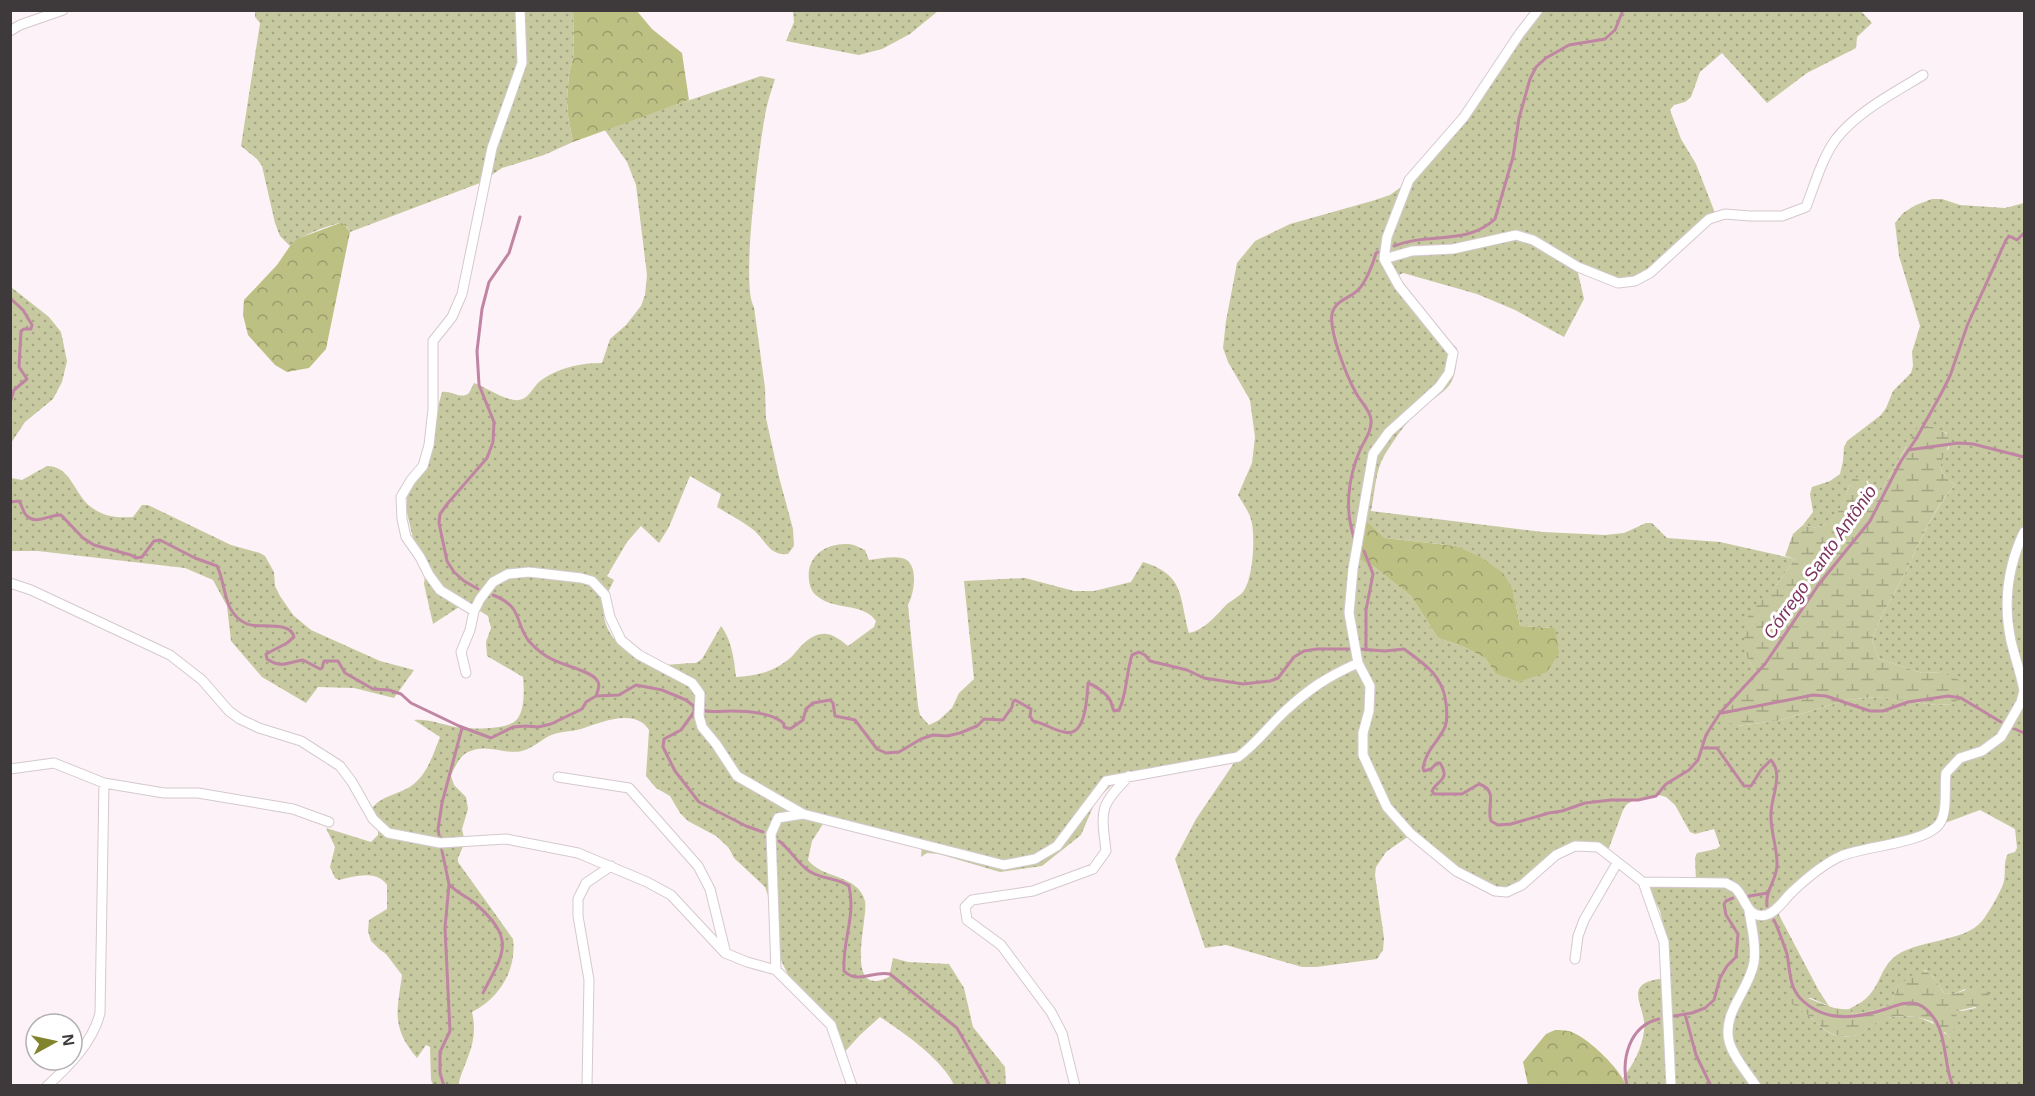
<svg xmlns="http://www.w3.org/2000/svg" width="2035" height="1096" viewBox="0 0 2035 1096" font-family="Arial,sans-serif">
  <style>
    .grass { fill: url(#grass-dots); fill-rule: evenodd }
    .forest { fill: url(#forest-crowns) }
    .wetland { fill: url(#wetland-marsh) }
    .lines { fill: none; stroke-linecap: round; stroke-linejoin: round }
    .stream { stroke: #c085a3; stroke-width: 3 }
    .minor-casing { stroke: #d4c9ce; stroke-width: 11 }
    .minor { stroke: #fff; stroke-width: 9 }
    .labels { text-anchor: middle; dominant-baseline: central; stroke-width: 6; stroke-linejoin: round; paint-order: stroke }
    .water-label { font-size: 18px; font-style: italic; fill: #7d355d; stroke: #fff }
  </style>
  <defs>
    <pattern id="grass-dots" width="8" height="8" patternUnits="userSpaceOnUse" patternTransform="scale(1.5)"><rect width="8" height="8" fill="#c7caa0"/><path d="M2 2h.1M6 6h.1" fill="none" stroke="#a3a584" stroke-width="1.8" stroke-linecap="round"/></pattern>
    <pattern id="forest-crowns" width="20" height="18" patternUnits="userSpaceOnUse" patternTransform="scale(1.5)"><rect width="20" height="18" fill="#bdc083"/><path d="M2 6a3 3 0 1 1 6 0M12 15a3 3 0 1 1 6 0" fill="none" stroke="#9b9d6c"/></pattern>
    <pattern id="wetland-marsh" width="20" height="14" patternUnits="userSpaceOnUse" patternTransform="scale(1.5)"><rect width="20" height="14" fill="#c7caa0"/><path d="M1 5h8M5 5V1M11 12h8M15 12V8" fill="none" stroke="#a3a584"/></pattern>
  </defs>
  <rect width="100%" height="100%" fill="#fdf2f7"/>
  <path class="grass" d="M1543,10H1860L1872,23L1857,37L1856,48L1807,73L1767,103L1722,53L1700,72L1691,97L1685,102L1674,105L1670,110L1681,139L1696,164L1715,213L1656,266L1629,282L1581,265L1578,273L1584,299L1564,337L1515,310L1477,294L1403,273L1399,275C1399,299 1440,332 1457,348C1457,395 1443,387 1414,415C1403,426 1392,443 1384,456C1375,472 1375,493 1371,511L1543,532L1605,535L1624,533L1646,523H1652L1667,538L1720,542L1795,559L1774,588L1745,654L1756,673L1738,692L1737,726L1777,721L1847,700L1877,697L1936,705L1954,704L1942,672L1922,673L1879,659L1872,640C1880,615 1895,593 1907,569C1921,540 1933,510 1955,485C1941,474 1933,463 1949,448L1947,433L1929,426L1906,447L1882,489L1872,499L1868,481L1852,479C1843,503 1835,536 1803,525L1813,512L1810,494L1812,487L1830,481L1840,474L1843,461L1844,447L1847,441L1881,415L1886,408L1893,391L1911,373L1913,366L1912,352L1920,326L1899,256L1895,223L1903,213L1916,205L1932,199H1942L1960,205L2005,208L2024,203V1085H1626L1623,1078C1633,1065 1642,1048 1644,1031C1648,1006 1617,982 1667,978L1665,933L1660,911L1644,878L1696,881L1695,858L1697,853L1716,849L1720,846L1714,829L1695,834L1690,832L1675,805L1666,797L1659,795L1636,799L1627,804L1623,810L1609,848L1576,847L1509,888L1482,886L1420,838H1406L1386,852L1376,867L1375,875L1384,938L1383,950L1377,959L1316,967H1302L1226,945L1205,948L1175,859L1196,819L1234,763L1133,780L1111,786L1096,800L1081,835L1042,866L1000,872L939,854L927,853L921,857L922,844L830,822L823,824L812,841L808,860C822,879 858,874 865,901C869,917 842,1000 889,977L893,958L908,962L949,964L964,988L973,1027L1005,1067L1006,1085H954C943,1060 903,1032 880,1017L860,1035L842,1055L822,1011L813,1000L790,979L778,954L772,907L765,887L734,858L729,848L716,836L688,821L680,813L670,796L656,788L646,776L649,730C635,707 599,723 581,729C570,732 559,731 549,736C541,740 534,747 525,750C507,757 487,741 466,753C459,758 454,768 451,776L454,785L466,797L468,809L462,829L465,842L458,858V862L513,939C517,969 500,998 472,1012C479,1043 466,1057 458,1085H433L431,1080L430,1047L426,1045L417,1058C391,1027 397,1012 402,975L386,954L379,949L371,941L368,931L369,920L387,909V885C376,870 356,876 339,880L335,878L330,867L335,847L326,828L371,842L378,835V826L371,810C381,794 402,795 415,783C428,772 434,752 440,737L414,720C429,719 440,724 455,727C468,729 510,731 518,718C525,707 524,689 523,677L487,656L486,642L491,628L488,616L475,608L462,605L433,624L424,584L426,568L413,538L407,513V487L422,464L442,392C451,390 461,400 469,393C471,390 472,386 474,383C487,388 501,398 514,400C530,402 532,385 543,379C561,367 581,363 602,363L610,339L626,325L641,306L645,295L647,275L636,185L627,162L604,129L761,76L775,79C772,89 768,100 766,110C760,140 740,286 754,307L765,388L766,418L779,477L793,529L794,546L788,554C768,556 765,538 751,528C740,520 728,514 717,507L721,494L690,476L669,527L659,543L641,526L627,542L607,576L614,580C611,587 606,595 604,602C598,630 627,661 655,664C668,666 683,663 696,663L702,659L721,626C732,640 734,660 736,677C754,676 770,673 785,662C792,658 796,651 802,645C820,628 831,632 848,646L874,627L876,621C863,602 834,611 817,596C811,591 810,587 809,580C806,556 826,543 848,544C854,544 860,548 865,550L869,560C879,559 892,556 902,558C920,562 914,594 908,605L918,706L920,715L929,725L939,720L952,708L959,693L974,679L964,581L1025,578L1074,591H1094L1131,582L1143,562C1185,575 1179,596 1189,633C1204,630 1215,617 1225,606C1230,601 1240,596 1243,592C1253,579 1255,540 1252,524C1251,514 1243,504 1238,495L1252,463L1255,437L1250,400L1228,362L1223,348L1226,321L1237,263L1255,241L1290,224L1372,201L1390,195L1401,187L1427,159ZM1367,521L1385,538L1456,546L1513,590L1520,626L1555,628L1495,673L1485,658L1462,646L1438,638L1411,596L1373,566L1357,559ZM1980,810L2015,829L2017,848L2015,852L2008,854C2003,862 2006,871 2004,881C2002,890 1988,914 1982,921C1964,943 1915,939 1893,958C1882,968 1880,982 1871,993C1865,1001 1858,1004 1849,1009L1853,1014L1876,1010L1885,1006L1892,1001L1898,986L1925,970L1933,977L1944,993L1954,994L1965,989L1976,1008L1956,1012L1949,1038C1933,1016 1902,1010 1877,1022C1862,1030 1859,1039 1839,1036C1824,1033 1817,1022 1805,1013C1800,1008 1792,1004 1786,1000L1811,998L1829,1006L1819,991L1778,913L1800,887L1849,853L1922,835L1937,826Z
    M255,11H573L574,54L569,75L567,99L568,116L573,142L544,155L502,168L480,183L350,232L347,227L339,223C322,228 304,234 290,246L280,236L275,223L262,166L257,159L241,146L260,23L255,17Z
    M793,11V10L938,11L910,34L882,49L859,55L786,41L794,22Z
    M11,287L49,317L61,332L67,361L62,382L53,399L25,422L11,443Z
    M47,466C71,466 74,494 91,507C104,517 118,518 133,517L142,505H148L231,545L260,553L265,556L274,572L275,586L280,596L293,615L311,630L380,661L414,670L394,698L354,688L318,687L306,703L262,677L231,641L227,606L213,580L185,568L38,551H11V478L22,480Z"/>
  <path class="forest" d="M573,10L637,11L652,29L682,53L689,100L573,142L568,116L567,99L569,75L574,54Z
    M340,223L344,224L350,232L326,349L309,368L287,372L275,365L248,335L243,315L244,300L277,265L290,246L297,239Z
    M1367,521L1385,538L1456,546L1482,558L1503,573L1513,590L1520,626L1555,628L1559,653L1547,672L1519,682L1495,673L1485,658L1462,646L1438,638L1411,596L1373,566L1357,559L1360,537Z
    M1555,1030C1561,1030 1568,1030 1574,1033C1591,1041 1619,1068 1626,1085H1528L1523,1062L1546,1034Z"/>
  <path class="wetland" d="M1919,425C1931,426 1944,428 1951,439C1945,462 1929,464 1955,485C1933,509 1921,540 1907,569C1895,593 1880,615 1872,640L1879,659L1922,673L1942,672L1961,681L1963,693L1954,704L1936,705L1876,697L1847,700L1777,721L1737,726L1724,720L1725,707L1756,673L1745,654L1744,629L1749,614L1774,588L1795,559L1785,556L1793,534L1803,525C1834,536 1843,503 1852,479L1864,475L1873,498L1882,489Z
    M1919,970C1932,970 1937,984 1944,993L1954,994L1977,986L1986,990L1989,995C1982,1010 1969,1006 1956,1012L1957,1023L1949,1038L1945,1032L1936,1033L1933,1022C1915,1015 1895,1013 1878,1022C1862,1030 1860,1039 1840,1036C1824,1033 1817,1022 1805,1013C1799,1008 1792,1004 1785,1000L1786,995C1809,993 1829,1012 1849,1009L1853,1014L1876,1010L1885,1006L1892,1001L1898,986Z"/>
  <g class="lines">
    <path class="stream" d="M1394,246C1428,232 1466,246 1495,219L1513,157L1519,118L1530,79L1536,67L1546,58L1569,45L1605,39L1615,30L1623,10
      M10,298L23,310L32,325L31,329H24L21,331L19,367L27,379L14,390L10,403
      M1908,450L1958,443L1973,444L2024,457
      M10,502L19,501C22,505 23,512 26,515C35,526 51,514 61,515L83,538L94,545L131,555L136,558L142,557L154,541L160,540L195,558L217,566C227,586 222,613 247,624C259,629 290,620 294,637L287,643L266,654L267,659C282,669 287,662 303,660L320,669L322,668L324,661H338L345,673L373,689L389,690L401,694L411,703L459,726L491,738L513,727L526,726L538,727L551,724L582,709L586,702L596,696L619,695L636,685L662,690L686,700L696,708
      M1355,540C1344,511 1348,478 1360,450C1364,441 1372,431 1371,420C1371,411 1360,401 1356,393C1347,377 1329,332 1332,314C1335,300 1349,299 1358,290C1366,282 1373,264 1376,253L1378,252
      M1364,551L1373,574L1366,610V650
      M478,589L464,581L454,572L447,561L439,523L440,514L448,503L487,458L493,442L494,422L479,385L477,351L482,309L489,282L509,253L520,217
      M493,595C523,607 514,620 528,640C533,646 540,652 546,656C559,665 589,670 596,679C601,684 598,690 596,696
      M1359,649L1385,651L1404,649C1425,664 1443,676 1446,703C1447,711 1448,719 1445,727C1438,742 1426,750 1423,768L1424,771L1431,769L1437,763H1440C1451,780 1437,780 1432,791L1434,794H1462L1479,784C1499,791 1486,805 1491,821L1498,825L1511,824L1549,813L1562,811L1585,803L1611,800H1638L1656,796L1666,784L1689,770L1698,760L1706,735L1720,713L1765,664L1819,584L1870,521L1901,461L1916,439L1942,392L1950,376L1967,326L2006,240L2009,236L2017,240L2024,233
      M694,707V712L681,730L664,739L663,747L675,771L699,802L746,826L763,832
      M702,710C712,713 722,711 732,711C747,711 774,713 784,724V727L790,729L803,720L806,709L813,703L830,700L833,703L835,716L855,720L877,749L886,753L899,752L921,739L933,735L947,736L960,733L977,726L984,719L1003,720L1012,707L1013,702L1015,700L1031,709L1030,716L1033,721C1044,723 1053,730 1064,732C1086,738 1087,698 1088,683C1096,686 1106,693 1110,700C1112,704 1112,707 1114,711L1119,710C1127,694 1126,673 1132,655L1139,652L1145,655L1150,661L1187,670L1204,678L1243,684L1270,681L1278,678L1294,657L1304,651L1317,649H1352
      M1722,713L1813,695L1826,696L1870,711H1883L1908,702L1948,696L1961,698L2001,722
      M2015,729L2024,733
      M1702,748H1717L1744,786H1751L1761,770L1771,760C1784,775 1771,796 1771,814C1770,831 1778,849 1777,866C1776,881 1765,891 1767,906
      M439,835L438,829L442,803L462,728
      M779,841C790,849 797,863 809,871C822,880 837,877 849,886C856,917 842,941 844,971C858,985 873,970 890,974L957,1028L990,1086
      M442,851L449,884L445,928L450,1031L440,1052V1073L444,1086
      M450,885C458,894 468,897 476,904C516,940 504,952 483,993
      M1749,896L1768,893
      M1774,920C1779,931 1783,942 1787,954C1790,969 1789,986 1800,998C1824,1023 1855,1019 1886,1009C1895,1006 1907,1001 1917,1004C1926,1007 1933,1016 1937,1023C1947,1042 1944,1066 1953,1086
      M1685,1014L1696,1055L1711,1086
      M1674,1016L1692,1013L1705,1008L1714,1000L1720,978L1727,966L1736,957L1738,934L1726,915L1724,904L1726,901L1733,898
      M1627,1086C1621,1059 1629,1026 1659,1019"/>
    <g class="minor-casing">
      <path id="minor" d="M1538,10L1520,33L1464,117L1409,180L1387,237L1384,259L1399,286L1453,353L1449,373L1439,387L1389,432L1373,454L1353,569L1349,613L1358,663L1370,686L1369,711L1363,733V755L1387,807L1410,833L1456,871L1495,891L1507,892L1522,885L1556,855L1575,846L1598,847L1643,882
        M10,31L20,25L63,10
        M1384,259L1412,251L1453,249L1516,235L1533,240L1578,267L1618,283L1635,281L1650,273L1709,219L1725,214L1750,216H1782L1806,207C1815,184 1822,158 1836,139C1858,111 1894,93 1923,75
        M10,583L31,590L170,655L202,680L229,711L240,719L259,728L301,741L340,766L352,782L373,819L388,833L440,843L506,839L578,853L647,882L671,895L725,953L747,962L776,970L831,1025L852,1086
        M474,611L480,599L493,582L508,574L529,572L581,578L592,581L605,595L610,617L621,640L639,655L692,683L700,694L699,716L702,727L716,744L737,776L803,814L1004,865L1035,859L1057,846L1106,781L1238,757C1256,744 1268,727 1285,711C1310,688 1327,677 1358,663
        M466,673L461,652L470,630L474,611L440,590L429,575L420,557L406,537L402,519L401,497L411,480L423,466L429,445L433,409V341L452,317L462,294L492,148L522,63L520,10
        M10,769L54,763L104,783L164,793H198L293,809L329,822
        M558,777L629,788L698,866L710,889L725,950
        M1749,911C1752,928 1756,945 1754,962C1750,989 1722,1012 1729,1041C1733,1057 1747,1072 1756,1086
        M1575,959L1578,936L1584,920L1617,863
        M776,970L771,834L778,818L803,814
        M47,1086C69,1066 93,1042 100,1013L104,783
        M587,1086L589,980L578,916V899L586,883L611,866
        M1075,1086L1062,1033L1051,1012L1001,945L967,920L965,907L972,900L1033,891L1093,869L1106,851C1101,809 1099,807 1129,776
        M1671,1086L1664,942L1643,882L1726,883C1729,885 1735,887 1737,890C1746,900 1748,919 1766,915C1777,912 1785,898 1793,891C1808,877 1823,864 1841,856C1865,846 1927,843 1940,823C1948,810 1944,787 1946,773L1960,758L1982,751L2001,737L2021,702L2024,691C2021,674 2015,658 2011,641C2003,604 2008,566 2024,532"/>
    </g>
    <use href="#minor" class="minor"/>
  </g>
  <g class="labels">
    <g class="water-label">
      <text transform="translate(1820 562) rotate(-55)">Córrego Santo Antônio</text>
    </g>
  </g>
  <rect width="2035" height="1096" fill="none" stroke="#3e3a3c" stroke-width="24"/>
  <g transform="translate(54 1042) rotate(82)"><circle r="28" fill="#ffffff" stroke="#b2b0b1" stroke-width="1.5"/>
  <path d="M0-4.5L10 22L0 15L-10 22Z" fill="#82832d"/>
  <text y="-9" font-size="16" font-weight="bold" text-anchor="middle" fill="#3e3a3c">N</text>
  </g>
</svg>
